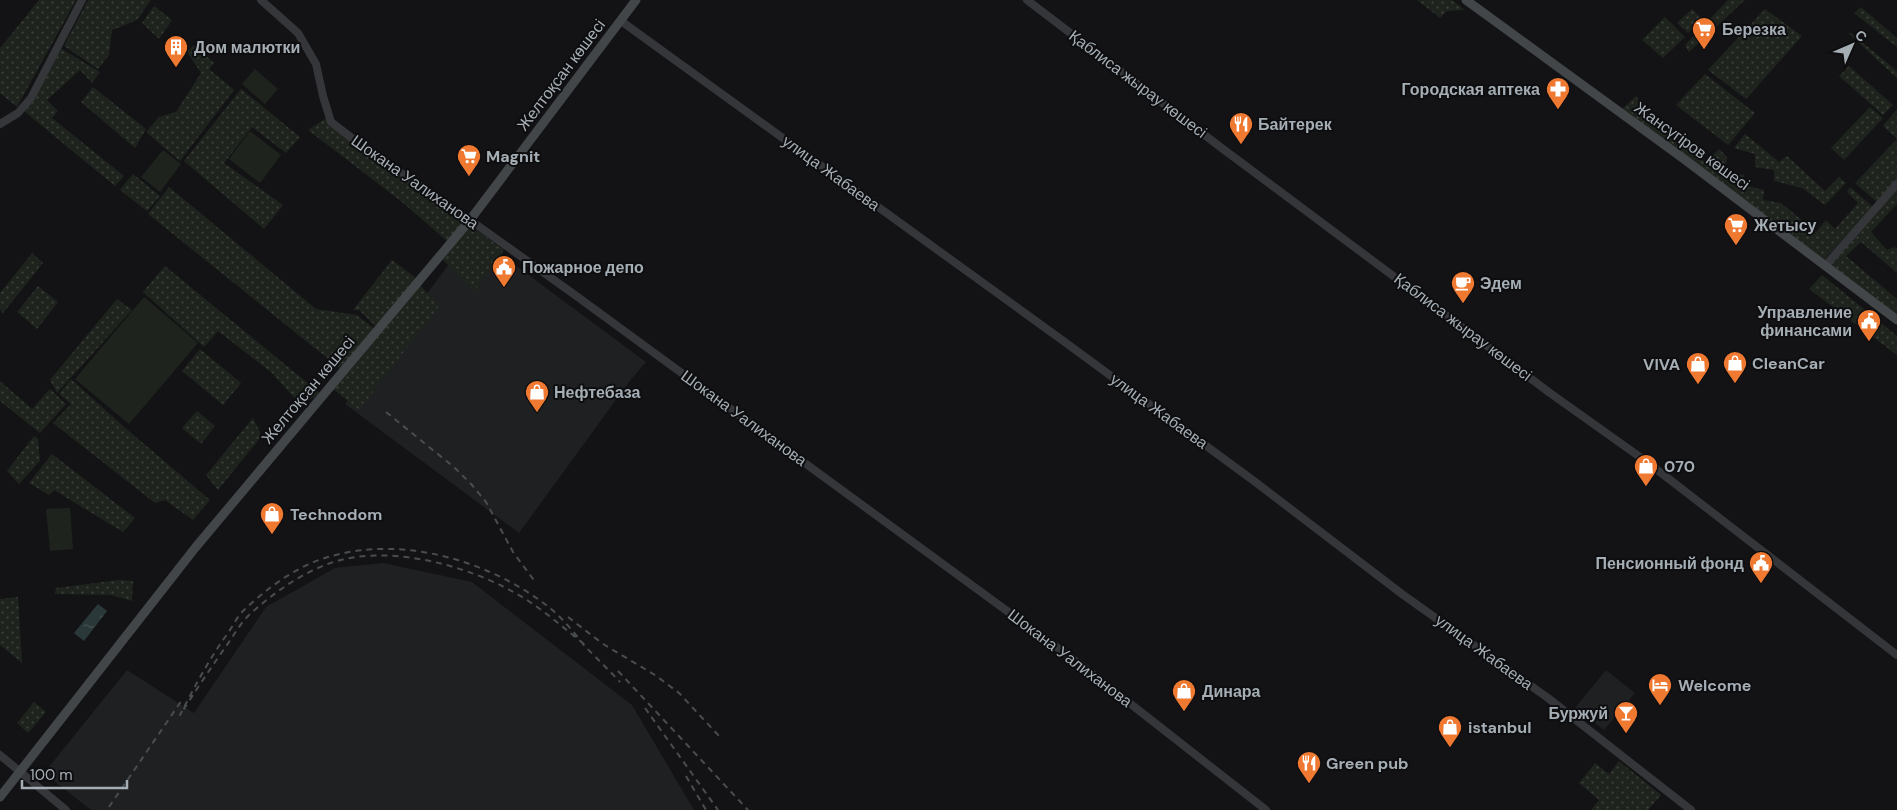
<svg xmlns="http://www.w3.org/2000/svg" width="1897" height="810" viewBox="0 0 1897 810" font-family="'DM Sans',sans-serif">
  <style>
    .built { fill: #1f2022 }
    .grass { fill: url(#grass-dots) }
    .garden { fill: #1e241d }
    .water { fill: url(#water-ripples) }
    .lines { fill: none; stroke-linecap: round; stroke-linejoin: round }
    .tertiary { stroke: #34363a; stroke-width: 8 }
    .secondary { stroke: #424649; stroke-width: 9 }
    .rail { stroke: #494d50; stroke-width: 2; stroke-dasharray: 6 5; stroke-linecap: butt }
    .labels { text-anchor: middle; dominant-baseline: central; stroke-width: 4; stroke-linejoin: round; paint-order: stroke }
    .poi-label { font-size: 16px; font-weight: bold; fill: #a5aeb5; stroke: #0e0e10; text-anchor: start }
    .street-label { font-size: 16px; fill: #a5aeb5; stroke: #0e0e10 }
  </style>
  <defs>
    <pattern id="grass-dots" width="8" height="8" patternUnits="userSpaceOnUse" patternTransform="scale(1.25)"><rect width="8" height="8" fill="#1e241d"/><path d="M2 2h.1M6 6h.1" fill="none" stroke="#3c413c" stroke-width="1.8" stroke-linecap="round"/></pattern>
    <pattern id="water-ripples" width="26" height="14" patternUnits="userSpaceOnUse" patternTransform="scale(1.25)"><rect width="26" height="14" fill="#2b383a"/><path d="M2 4q2-2 4 0t4 0M15 11q2-2 4 0t4 0" fill="none" stroke="#475254"/></pattern>
  </defs>
  <rect width="100%" height="100%" fill="#131315"/>
  <path class="built" d="M472,233L646,362L629,382L519,533L345,404Z
    M383,563L472,582L632,705L694,810H91L44,773L127,670L194,713L266,607L335,568Z
    M1606,670L1635,693L1604,730L1575,708Z"/>
  <path class="grass" d="M39,0H76L17,107L0,93V47H1Z
    M88,0H151L137,20L112,30L109,55L98,69L64,46Z
    M1417,0H1452L1465,10L1447,11L1440,18Z
    M1728,0H1745L1689,52L1685,45Z
    M154,6L172,20L159,39L142,23Z
    M1861,7L1897,38V47L1854,13Z
    M1692,9L1703,20L1688,33L1677,23Z
    M1765,9L1802,36L1746,99L1708,70Z
    M1665,17L1685,37L1663,58L1642,40Z
    M1848,33H1851L1897,71V78Z
    M194,45L214,63L209,69L234,90L180,161L146,132L159,117L176,112L201,73L187,52Z
    M60,48L100,72L92,83L80,70L47,100L58,111L52,118L124,176L115,186L24,111Z
    M1849,66L1893,105L1883,115L1839,76Z
    M1705,74L1755,113L1728,145L1676,105Z
    M93,87L146,129L135,148L81,102Z
    M241,89L300,137L286,153L252,127L224,163L283,205L264,229L184,161Z
    M1636,96L1655,124L1706,163L1719,149L1727,157L1725,171L1744,175L1743,185L1764,190L1763,200L1781,203L1816,232L1826,220L1835,229L1858,203L1847,192L1850,187L1873,207L1824,260L1621,110Z
    M1870,107L1883,118L1844,160L1831,148Z
    M1897,109V180L1877,202L1855,183L1897,139L1883,126Z
    M328,117L467,220L448,242L402,202L308,130Z
    M1745,134L1779,162L1787,156L1825,191L1839,177L1846,183L1825,205L1802,188L1774,181V170L1755,167V154L1734,148Z
    M133,174L160,196L147,211L120,190Z
    M169,187L316,309L357,315L375,329L341,369L148,214Z
    M1897,189V204L1871,232L1887,250L1894,247L1897,249V273L1861,242L1846,256L1897,299V316L1830,264Z
    M470,225L504,250L474,292L442,259Z
    M32,253L43,263L3,313L0,310V293Z
    M392,260L416,278L376,327L359,310H353Z
    M165,266L321,394L300,404L272,373L218,331L204,347L143,292Z
    M1822,275L1897,336V355L1809,289Z
    M419,284L439,306L359,410L333,389Z
    M38,286L58,302L37,329L17,312Z
    M117,299L132,310L57,393L50,380Z
    M200,349L241,383L223,405L182,371Z
    M71,379L123,426L210,500L193,520L165,500L155,503L53,423L71,404L59,394Z
    M0,381L32,409L50,389L66,404L40,433L0,401Z
    M197,411L215,426L201,444L182,428Z
    M253,418L260,432V438L218,490L206,475Z
    M34,436L38,439L40,461L19,484L7,471Z
    M52,454L135,518L123,532L54,490L49,495L29,483Z
    M119,580L133,581L132,601L111,595L55,594L56,588Z
    M18,597L22,663L0,645V599Z
    M34,702L46,712L28,733L17,723Z
    M1619,761L1661,795L1648,810H1591L1599,800L1579,783L1595,763L1609,774Z"/>
  <path class="garden" d="M255,69L278,89L265,104L242,84Z
    M250,131L281,155L260,183L229,159Z
    M163,150L181,164L160,192L141,177Z
    M144,297L198,343L129,424L75,379Z
    M70,508L73,549L50,551L46,509Z"/>
  <path class="water" d="M98,604L107,611L84,641L74,633Z"/>
  <g class="lines">
    <path class="tertiary" d="M261,0L298,33L316,64L323,96L331,122L366,149L470,220L575,295L1081,665L1266,810
      M1027,0L1223,149L1550,393L1647,462L1897,655
      M621,21L1062,340L1254,481L1402,594L1548,698L1691,810
      M0,124L18,113L31,98L82,0
      M1826,265L1897,184
      M0,755L66,810"/>
    <path class="secondary" d="M1466,0L1684,159L1897,320
      M0,797L195,548L470,220L636,0"/>
    <path class="rail" d="M386,412L455,468L472,485L486,502L513,552L536,583
      M568,617L603,644L655,675L679,693L720,737
      M584,644C565,629 547,613 527,600C474,566 385,541 325,565C297,576 271,595 249,615C241,623 235,633 229,642C212,666 196,690 180,715C195,686 209,659 228,633C233,626 237,617 243,611C265,590 295,567 325,558C400,534 489,560 550,608C562,618 573,631 583,644C595,657 608,669 620,682
      M618,671L748,810
      M645,708L718,810
      M686,776L706,810
      M109,807L182,700"/>
  </g>
  <defs>
    <g id="supermarket-pin" transform="scale(1.25)"><path d="M0 17L-7.5 6A9.5 9.5 0 1 1 7.5 6Z" fill="#ef7931" stroke="#0e0e10"/><path d="M-6-5.5h2.5l.6 2H6L4.5 2H-2.5L-4.4-4H-6ZM-1.5 3.2a1.3 1.3 0 1 0 .1 0ZM3 3.2a1.3 1.3 0 1 0 .1 0Z" fill="#fff"/></g>
    <g id="building-pin" transform="scale(1.25)"><path d="M0 17L-7.5 6A9.5 9.5 0 1 1 7.5 6Z" fill="#ef7931" stroke="#0e0e10"/><path d="M-4-6H4V6H1V3H-1V6H-4ZM-2.5-4.3h1.7v1.8h-1.7ZM.8-4.3h1.7v1.8H.8ZM-2.5-1h1.7V.8h-1.7ZM.8-1h1.7V.8H.8Z" fill="#fff"/></g>
    <g id="pharmacy-pin" transform="scale(1.25)"><path d="M0 17L-7.5 6A9.5 9.5 0 1 1 7.5 6Z" fill="#ef7931" stroke="#0e0e10"/><path d="M-2-6h4v4h4v4h-4v4h-4v-4h-4v-4h4Z" fill="#fff"/></g>
    <g id="restaurant-pin" transform="scale(1.25)"><path d="M0 17L-7.5 6A9.5 9.5 0 1 1 7.5 6Z" fill="#ef7931" stroke="#0e0e10"/><path d="M-5-6h1v4h1v-4h1v4h1v-4h1v5L-1.5 .5V6h-2V.5L-5-1ZM5-6V6H3V1.5H1.5Q1.5-4 5-6Z" fill="#fff"/></g>
    <g id="civic-pin" transform="scale(1.25)"><path d="M0 17L-7.5 6A9.5 9.5 0 1 1 7.5 6Z" fill="#ef7931" stroke="#0e0e10"/><path d="M-.6-6.5H3V-4.5H.6V-3L4-1V1h2V6H-6V1h2V-1L-.6-3ZM-1.2 2.5V6h2.4V2.5Z" fill="#fff"/></g>
    <g id="cafe-pin" transform="scale(1.25)"><path d="M0 17L-7.5 6A9.5 9.5 0 1 1 7.5 6Z" fill="#ef7931" stroke="#0e0e10"/><path d="M-5.5-4.5H6V0H3Q3 3.5 0 3.5H-2.5Q-5.5 3.5-5.5 0ZM3-3.2v2h1.7v-2ZM-6 4.5H4V6H-6Z" fill="#fff"/></g>
    <g id="shop-pin" transform="scale(1.25)"><path d="M0 17L-7.5 6A9.5 9.5 0 1 1 7.5 6Z" fill="#ef7931" stroke="#0e0e10"/><path d="M-5-2.5h2.3a2.7 3.5 0 0 1 5.4 0H5L5.5 6h-11ZM-1.5-2.5h3a1.5 2.3 0 0 0-3 0Z" fill="#fff"/></g>
    <g id="hotel-pin" transform="scale(1.25)"><path d="M0 17L-7.5 6A9.5 9.5 0 1 1 7.5 6Z" fill="#ef7931" stroke="#0e0e10"/><path d="M-6-4.5h1.5V1H6V5H4.5V3h-9V5H-6ZM-4 0a1.8 1.8 0 1 1 3.6 0ZM.5 0V-2.5h3Q6-2.5 6 0Z" fill="#fff"/></g>
    <g id="bar-pin" transform="scale(1.25)"><path d="M0 17L-7.5 6A9.5 9.5 0 1 1 7.5 6Z" fill="#ef7931" stroke="#0e0e10"/><path d="M-6-5H6L.8 .8V4.5H3.5V6h-7V4.5H-.8V.8Z" fill="#fff"/></g>
  </defs>
  <g fill-rule="evenodd">
    <use href="#supermarket-pin" x="1704" y="29"/>
    <use href="#building-pin" x="176" y="47"/>
    <use href="#pharmacy-pin" x="1558" y="89"/>
    <use href="#restaurant-pin" x="1241" y="124"/>
    <use href="#supermarket-pin" x="469" y="156"/>
    <use href="#supermarket-pin" x="1736" y="225"/>
    <use href="#civic-pin" x="504" y="267"/>
    <use href="#cafe-pin" x="1463" y="283"/>
    <use href="#civic-pin" x="1869" y="321"/>
    <use href="#shop-pin" x="1735" y="363"/>
    <use href="#shop-pin" x="1698" y="364"/>
    <use href="#shop-pin" x="537" y="392"/>
    <use href="#shop-pin" x="1646" y="466"/>
    <use href="#shop-pin" x="272" y="514"/>
    <use href="#civic-pin" x="1761" y="563"/>
    <use href="#hotel-pin" x="1660" y="685"/>
    <use href="#shop-pin" x="1184" y="691"/>
    <use href="#bar-pin" x="1626" y="713"/>
    <use href="#shop-pin" x="1450" y="727"/>
    <use href="#restaurant-pin" x="1309" y="763"/>
  </g>
  <g class="labels">
    <g class="poi-label">
      <text x="1722" y="29">Березка</text>
      <text x="194" y="47">Дом малютки</text>
      <text x="1540" y="89" text-anchor="end">Городская аптека</text>
      <text x="1258" y="124">Байтерек</text>
      <text x="486" y="156">Magnit</text>
      <text x="1754" y="225">Жетысу</text>
      <text x="522" y="267">Пожарное депо</text>
      <text x="1480" y="283">Эдем</text>
      <text x="1852" y="312" text-anchor="end">Управление<tspan x="1852" dy="18">финансами</tspan></text>
      <text x="1752" y="363">CleanCar</text>
      <text x="1680" y="364" text-anchor="end">VIVA</text>
      <text x="554" y="392">Нефтебаза</text>
      <text x="1664" y="466">070</text>
      <text x="290" y="514">Technodom</text>
      <text x="1744" y="563" text-anchor="end">Пенсионный фонд</text>
      <text x="1678" y="685">Welcome</text>
      <text x="1202" y="691">Динара</text>
      <text x="1608" y="713" text-anchor="end">Буржуй</text>
      <text x="1468" y="727">istanbul</text>
      <text x="1326" y="763">Green pub</text>
    </g>
    <g class="street-label">
      <text transform="translate(561 75) rotate(-53)">Желтоқсан көшесі</text>
      <text transform="translate(1138 84) rotate(37)">Қаблиса жырау көшесі</text>
      <text transform="translate(1692 146) rotate(36)">Жансүгіров көшесі</text>
      <text transform="translate(831 173) rotate(36)">улица Жабаева</text>
      <text transform="translate(415 182) rotate(35)">Шокана Уалиханова</text>
      <text transform="translate(1463 327) rotate(37)">Қаблиса жырау көшесі</text>
      <text transform="translate(308 390) rotate(-50)">Желтоқсан көшесі</text>
      <text transform="translate(1159 411) rotate(36)">улица Жабаева</text>
      <text transform="translate(744 418) rotate(36)">Шокана Уалиханова</text>
      <text transform="translate(1484 652) rotate(36)">улица Жабаева</text>
      <text transform="translate(1070 658) rotate(37)">Шокана Уалиханова</text>
    </g>
  </g>
  <g transform="translate(1852 45) rotate(45)" stroke="#0e0e10" stroke-width="4" paint-order="stroke">
  <path d="M0-4L9 19L0 12L-9 19Z" fill="#a5aeb5"/>
  <text y="-8" font-size="14" font-weight="bold" text-anchor="middle" fill="#a5aeb5">С</text>
  </g>
  <path d="M22 780v8h105v-8" fill="none" stroke="#a5aeb5" stroke-width="2.5"/>
  <text x="30" y="780" font-size="15" fill="#a5aeb5" stroke="#0e0e10" stroke-width="4" paint-order="stroke">100 m</text>
</svg>
